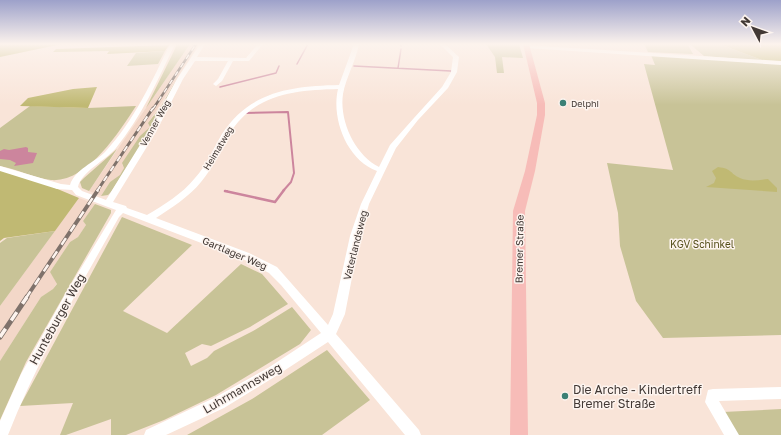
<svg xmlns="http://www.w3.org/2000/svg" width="781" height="435" viewBox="0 0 781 435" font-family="'Golos Text',sans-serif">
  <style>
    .built { fill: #f3d7c8 }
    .green { fill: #c8c397 }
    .forest { fill: #c0b973 }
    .water { fill: #cc859d }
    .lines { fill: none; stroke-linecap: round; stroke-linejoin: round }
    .stream-far2 { stroke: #cc859d; stroke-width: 1.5 }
    .stream-far1 { stroke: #cc859d; stroke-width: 2 }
    .stream { stroke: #cc859d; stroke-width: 2.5 }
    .minor { fill: #fff; fill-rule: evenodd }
    .major { fill: #f7bcb8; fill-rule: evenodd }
    .rail-far3-casing { stroke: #7f726b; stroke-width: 2.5 }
    .rail-far2-casing { stroke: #7f726b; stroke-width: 3 }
    .rail-far1-casing { stroke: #7f726b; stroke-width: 4 }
    .rail-casing { stroke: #7f726b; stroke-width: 5 }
    .rail-far3 { stroke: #fdf4ef; stroke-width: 1.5; stroke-dasharray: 5; stroke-linecap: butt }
    .rail-far2 { stroke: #fdf4ef; stroke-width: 2; stroke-dasharray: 6; stroke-linecap: butt }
    .rail-far1 { stroke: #fdf4ef; stroke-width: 2.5; stroke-dasharray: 8; stroke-linecap: butt }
    .rail { stroke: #fdf4ef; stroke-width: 3.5; stroke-dasharray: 10; stroke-linecap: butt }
    .poi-dot { fill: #3b8075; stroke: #fdf4ef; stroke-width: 1.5 }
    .labels { text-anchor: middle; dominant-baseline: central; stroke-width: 3; stroke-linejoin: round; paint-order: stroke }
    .far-poi-label { font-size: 9px; fill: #413834; stroke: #fdf4ef; text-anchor: start }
    .far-street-label { font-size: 9px; fill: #413834; stroke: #fdf4ef }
    .park-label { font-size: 10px; fill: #56501b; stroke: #fdf4ef }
    .street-label { font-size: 10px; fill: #413834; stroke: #fdf4ef }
    .near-street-label { font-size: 12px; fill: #413834; stroke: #fdf4ef }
    .near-poi-label { font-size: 12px; fill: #413834; stroke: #fdf4ef; text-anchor: start }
  </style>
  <rect width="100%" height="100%" fill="#f9e4d8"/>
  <path class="built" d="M190,44H199L148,123L150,127L122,164L124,168L120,176L110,182L101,196L89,191Z
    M79,198L95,204L83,221L86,225L78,237L70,242L50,272L57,283L53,289L41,297L0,361V306Z"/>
  <path class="green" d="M177,44H190L146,108L173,53Z
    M486,44H519L523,58L502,57L504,73H497L495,57Z
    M644,44H719L765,61L704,56L691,45H688L693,54L648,52Z
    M165,51L158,64L127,66L136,53Z
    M651,55L781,64V335L663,338L636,301L620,246L618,213L607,163L673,170L644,64L655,65Z
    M178,77L149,132L111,192L108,195L101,196L110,182L120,175L124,168L122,163L140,136L150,127L148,123L162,105Z
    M30,106L88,108L136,106C119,132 87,183 51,180C34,178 17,169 0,166V128Z
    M117,149L89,191L82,188L80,182L84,178Z
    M95,204L111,210V213L26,362L0,420V361L41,297L53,289L57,284L50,272L70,242L78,237L86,225L83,221Z
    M122,217L192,245L123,311L167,333L241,264L262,274L288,304L250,327L211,346L202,344L185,353L191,366L207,358L214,351L253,331L292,307L311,330L300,344L216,395L164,420L126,435H111V419L66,435H60L73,403L20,406Z
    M55,231L0,306V243L7,238Z
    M327,350L370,400L322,435H187L252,399Z
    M781,409V435H738L723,412Z"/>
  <path class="forest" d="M0,44H62L0,57Z
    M719,44H781V62L765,61Z
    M169,45L165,51L107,54L109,51L53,52L56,49Z
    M97,87L88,108L20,106L28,98L73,89Z
    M718,167C733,169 729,173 740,178C749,182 759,180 768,179L777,188V192L706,187L714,183L716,178L712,171Z
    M0,170L48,185L79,198L55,231L4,238L0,241Z"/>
  <path class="water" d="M26,147L28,148V152L37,153L33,163L14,166L16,163L10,160L0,159V151L4,149L9,150Z"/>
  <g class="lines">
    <path class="stream-far2" d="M400,44L401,46
      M297,64L308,44
      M354,66L451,71
      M398,68L401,49
      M220,87L276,73L279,66"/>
    <path class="stream-far1" d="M245,113L288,112L294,173L291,182L283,191
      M225,191H227"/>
    <path class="stream" d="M225,191L275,202L284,190"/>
    <path class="minor" d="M170,44H175C158,80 141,117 116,148C105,161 81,172 78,187L82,191L106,200L148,132L177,79L200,44H205L197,57L246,58L258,44H263L249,61H233L222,81L216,86L213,84L218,79L228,61H195L183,79L156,132L113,202L126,206L127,208L147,215C164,205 182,194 195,178C207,165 213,149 222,134C250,91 292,86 339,85L354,44H359C356,61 346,77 343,94C339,121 355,155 379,167L390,145L414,118L442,87L451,72L453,57L440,44H445L459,57L457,72L448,88L418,120L396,148L369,204L360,236L345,314L336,334L419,430L421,435H405L328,342L276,376L224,408L166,435H144L146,430L214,398L268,368L321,333L281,285L269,273L243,259L123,213L119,217C79,288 38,359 8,435H0V421L21,374L66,293L116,210L76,195L72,190L57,189L0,171V166L61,184L70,185C75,169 94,163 105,152C134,121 152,81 170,44ZM338,89C331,119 347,160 377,171L361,204L350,236L333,314L328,325L277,267L249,253L156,218C171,208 189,197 201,182C213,168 220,151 229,135C253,94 295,90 338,89Z
      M525,45L781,61V65L527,48L524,46Z
      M781,387V399L719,401L739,435H724L705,402L708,390L713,389Z"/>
    <path class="major" d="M523,44H529L545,103V115L535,171L525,211L528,435H510L513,211L525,171L537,115V103Z"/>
    <g class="rail-far3-casing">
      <path id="rail-far3" d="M153,109L196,44"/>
    </g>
    <g class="rail-far2-casing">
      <path id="rail-far2" d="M97,191L153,108"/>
    </g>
    <g class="rail-far1-casing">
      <path id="rail-far1" d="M26,298L98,190"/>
    </g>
    <g class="rail-casing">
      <path id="rail" d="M0,337L27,297"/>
    </g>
    <use href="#rail-far3" class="rail-far3"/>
    <use href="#rail-far2" class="rail-far2"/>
    <use href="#rail-far1" class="rail-far1"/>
    <use href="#rail" class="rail"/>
  </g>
  <linearGradient id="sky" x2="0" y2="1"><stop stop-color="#9da1ca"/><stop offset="0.42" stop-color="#fcf3ed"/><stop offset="1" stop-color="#fcf3ed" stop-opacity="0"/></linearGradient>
  <rect width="781" height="105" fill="url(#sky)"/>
  <g class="poi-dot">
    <circle cx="563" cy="103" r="4"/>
    <circle cx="565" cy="396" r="4"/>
  </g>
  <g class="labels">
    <g class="far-poi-label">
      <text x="571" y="103">Delphi</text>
    </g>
    <g class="far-street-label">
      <text transform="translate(155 123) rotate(-61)">Venner Weg</text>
      <text transform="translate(218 148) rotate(-59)">Heimatweg</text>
    </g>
    <g class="park-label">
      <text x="702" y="244">KGV Schinkel</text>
    </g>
    <g class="street-label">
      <text transform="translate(355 245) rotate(-76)">Vaterlandsweg</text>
      <text transform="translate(519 249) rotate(-89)">Bremer Straße</text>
      <text transform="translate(235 253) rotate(23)">Gartlager Weg</text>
    </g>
    <g class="near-street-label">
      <text transform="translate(57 319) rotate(-61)">Hunteburger Weg</text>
      <text transform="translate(242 388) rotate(-30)">Luhrmannsweg</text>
    </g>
    <g class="near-poi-label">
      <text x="573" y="389">Die Arche - Kindertreff<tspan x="573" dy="14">Bremer Straße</tspan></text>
    </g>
  </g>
  <g transform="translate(753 28) rotate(311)" stroke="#fdf4ef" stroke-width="3" paint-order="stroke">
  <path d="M0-3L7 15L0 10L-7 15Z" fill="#413834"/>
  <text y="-6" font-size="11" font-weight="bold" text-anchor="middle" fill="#413834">N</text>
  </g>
</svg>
